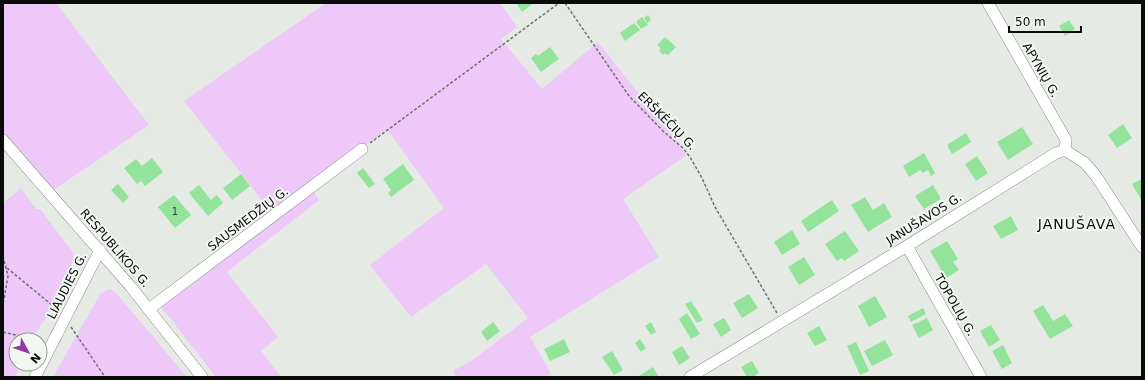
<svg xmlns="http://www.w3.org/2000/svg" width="1145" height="380" viewBox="0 0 1145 380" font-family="'DejaVu Sans',sans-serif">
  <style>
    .green { fill: #edc8f9 }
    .building { fill: #93e39b }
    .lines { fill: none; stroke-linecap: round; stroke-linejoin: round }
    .minor-casing { stroke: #888d88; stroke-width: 12 }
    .path { stroke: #6e716e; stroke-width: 1.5; stroke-dasharray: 3 2; stroke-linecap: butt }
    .minor { stroke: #fff; stroke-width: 11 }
    .labels { text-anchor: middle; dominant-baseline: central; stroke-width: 4; stroke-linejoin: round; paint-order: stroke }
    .number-label { font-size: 10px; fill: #2c422e }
    .street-label { font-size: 12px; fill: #0a0c0a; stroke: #f2f7f2 }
    .quarter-label { font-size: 14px; letter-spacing: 1px; fill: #0a0c0a; stroke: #f2f7f2 }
  </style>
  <rect width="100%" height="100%" fill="#e5eae5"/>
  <path class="green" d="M3,3H56L149,125L49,193L3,140Z
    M326,3H500L517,27L501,39L542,89L598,42L687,155L623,199L659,257L530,337L551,374L546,377H456L453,371L470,362L528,318L486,264L411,317L370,265L444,208L387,129L311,188L319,200L227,272L278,337L261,351L281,377H216L162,308L163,304L277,219L184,101Z
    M21,188L36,209H40L72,251L74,257L53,307L31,340H16V364H20L15,377H3V275L6,273L3,270V203Z
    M110,289L117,294L187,377H53L101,293Z"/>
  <path class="building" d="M516,3H534L522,12Z
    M648,15L651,20L647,23L644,18Z
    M642,17L648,25L641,29L636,22Z
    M1069,20L1075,29L1065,36L1059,26Z
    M634,23L640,30L625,41L620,33Z
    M665,37L676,47L668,55L665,53L663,55L659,51L661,48L657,45Z
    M550,47L559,59L541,72L531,58L536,54L538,56Z
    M1123,124L1132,138L1117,148L1108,135Z
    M1022,127L1033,144L1008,160L997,142Z
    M966,133L971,142L952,154L947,145Z
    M924,153L935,173L931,176L928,170L923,173L920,170L909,177L903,166Z
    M977,156L988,173L976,181L965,164Z
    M152,158L163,172L145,186L141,181L137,184L124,168L136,159L142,166Z
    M403,164L414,180L391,197L388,193L391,190L383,179Z
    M363,168L375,184L369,188L357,173Z
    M241,174L250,186L232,200L223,188Z
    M1142,179V201L1132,184Z
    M118,184L129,197L123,203L111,190Z
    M199,185L211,200L217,195L223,203L208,216L189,193Z
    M933,185L941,199L924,209L915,196Z
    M174,195L191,215L175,228L158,207Z
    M865,197L873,210L884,203L892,217L868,232L851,205Z
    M832,200L839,211L808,232L801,221Z
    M1011,216L1018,230L1001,239L993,226Z
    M792,230L800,244L782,255L774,242Z
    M845,231L859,251L844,261L842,258L837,261L825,244Z
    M947,241L958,259L953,262L959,270L946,278L930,251Z
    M804,257L815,275L799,285L788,267Z
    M749,294L758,308L742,318L733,303Z
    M875,296L887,317L869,327L858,306Z
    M691,301L703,320L697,323L685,304Z
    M1043,305L1053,321L1065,314L1073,326L1050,339L1033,311Z
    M923,308L926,314L911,322L908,316Z
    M687,313L700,334L691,339L679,319Z
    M724,318L731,330L721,337L713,324Z
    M927,318L933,330L919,338L912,325Z
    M493,322L500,331L487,341L481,332Z
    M651,322L656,332L651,335L645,326Z
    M991,325L1000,340L989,347L980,331Z
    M819,326L827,340L815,346L807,333Z
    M564,339L570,352L550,361L544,349Z
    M640,339L646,348L641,352L635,343Z
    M885,340L893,355L872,366L864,351Z
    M856,342L869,371L860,375L847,346Z
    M1003,345L1012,363L1002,369L992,351Z
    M682,346L690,358L679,365L672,352Z
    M612,351L623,370L614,375L602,357Z
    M752,361L759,373L753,377H747L741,367Z
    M653,367L659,377H639V376Z"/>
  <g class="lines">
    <g class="minor-casing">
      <path id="minor" d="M988,3L1066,140L1065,150
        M3,140L131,287L202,377
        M907,246L981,377
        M149,309L362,149
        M35,377L100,250
        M690,377L907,246L1056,153L1065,150L1085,163L1096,176L1142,247"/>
    </g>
    <path class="path" d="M565,3L629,96L664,132L683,148L690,157L702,178L715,207L777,313
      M370,143L559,3
      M3,256L8,276L3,305
      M7,268L58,310
      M71,327L105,377
      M3,332L37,340"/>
    <use href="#minor" class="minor"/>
  </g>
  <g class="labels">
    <g class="number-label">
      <text x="175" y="211">1</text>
    </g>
    <g class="street-label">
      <text transform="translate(1041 70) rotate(60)">APYNIŲ G.</text>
      <text transform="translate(667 121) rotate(45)">ERŠKĖČIŲ G.</text>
      <text transform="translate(248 219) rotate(-37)">SAUSMEDŽIŲ G.</text>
      <text transform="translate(924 219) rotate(-32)">JANUŠAVOS G.</text>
      <text transform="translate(115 248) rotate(49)">RESPUBLIKOS G.</text>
      <text transform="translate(67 286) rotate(-63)">LIAUDIES G.</text>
      <text transform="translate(955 305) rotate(60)">TOPOLIŲ G.</text>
    </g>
    <g class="quarter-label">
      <text x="1077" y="224">JANUŠAVA</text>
    </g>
  </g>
  <rect width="1145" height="380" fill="none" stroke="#0a0c0a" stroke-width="8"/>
  <g transform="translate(28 352) rotate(130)"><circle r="19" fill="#f2f7f2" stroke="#959995"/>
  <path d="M0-3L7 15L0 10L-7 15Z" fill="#8e39a7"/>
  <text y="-6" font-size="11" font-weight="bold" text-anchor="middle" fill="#0a0c0a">N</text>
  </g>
  <path d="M1009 26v6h72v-6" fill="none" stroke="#0a0c0a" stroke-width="2"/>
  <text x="1015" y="26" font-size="12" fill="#0a0c0a" stroke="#f2f7f2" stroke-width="3" paint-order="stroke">50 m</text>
</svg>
